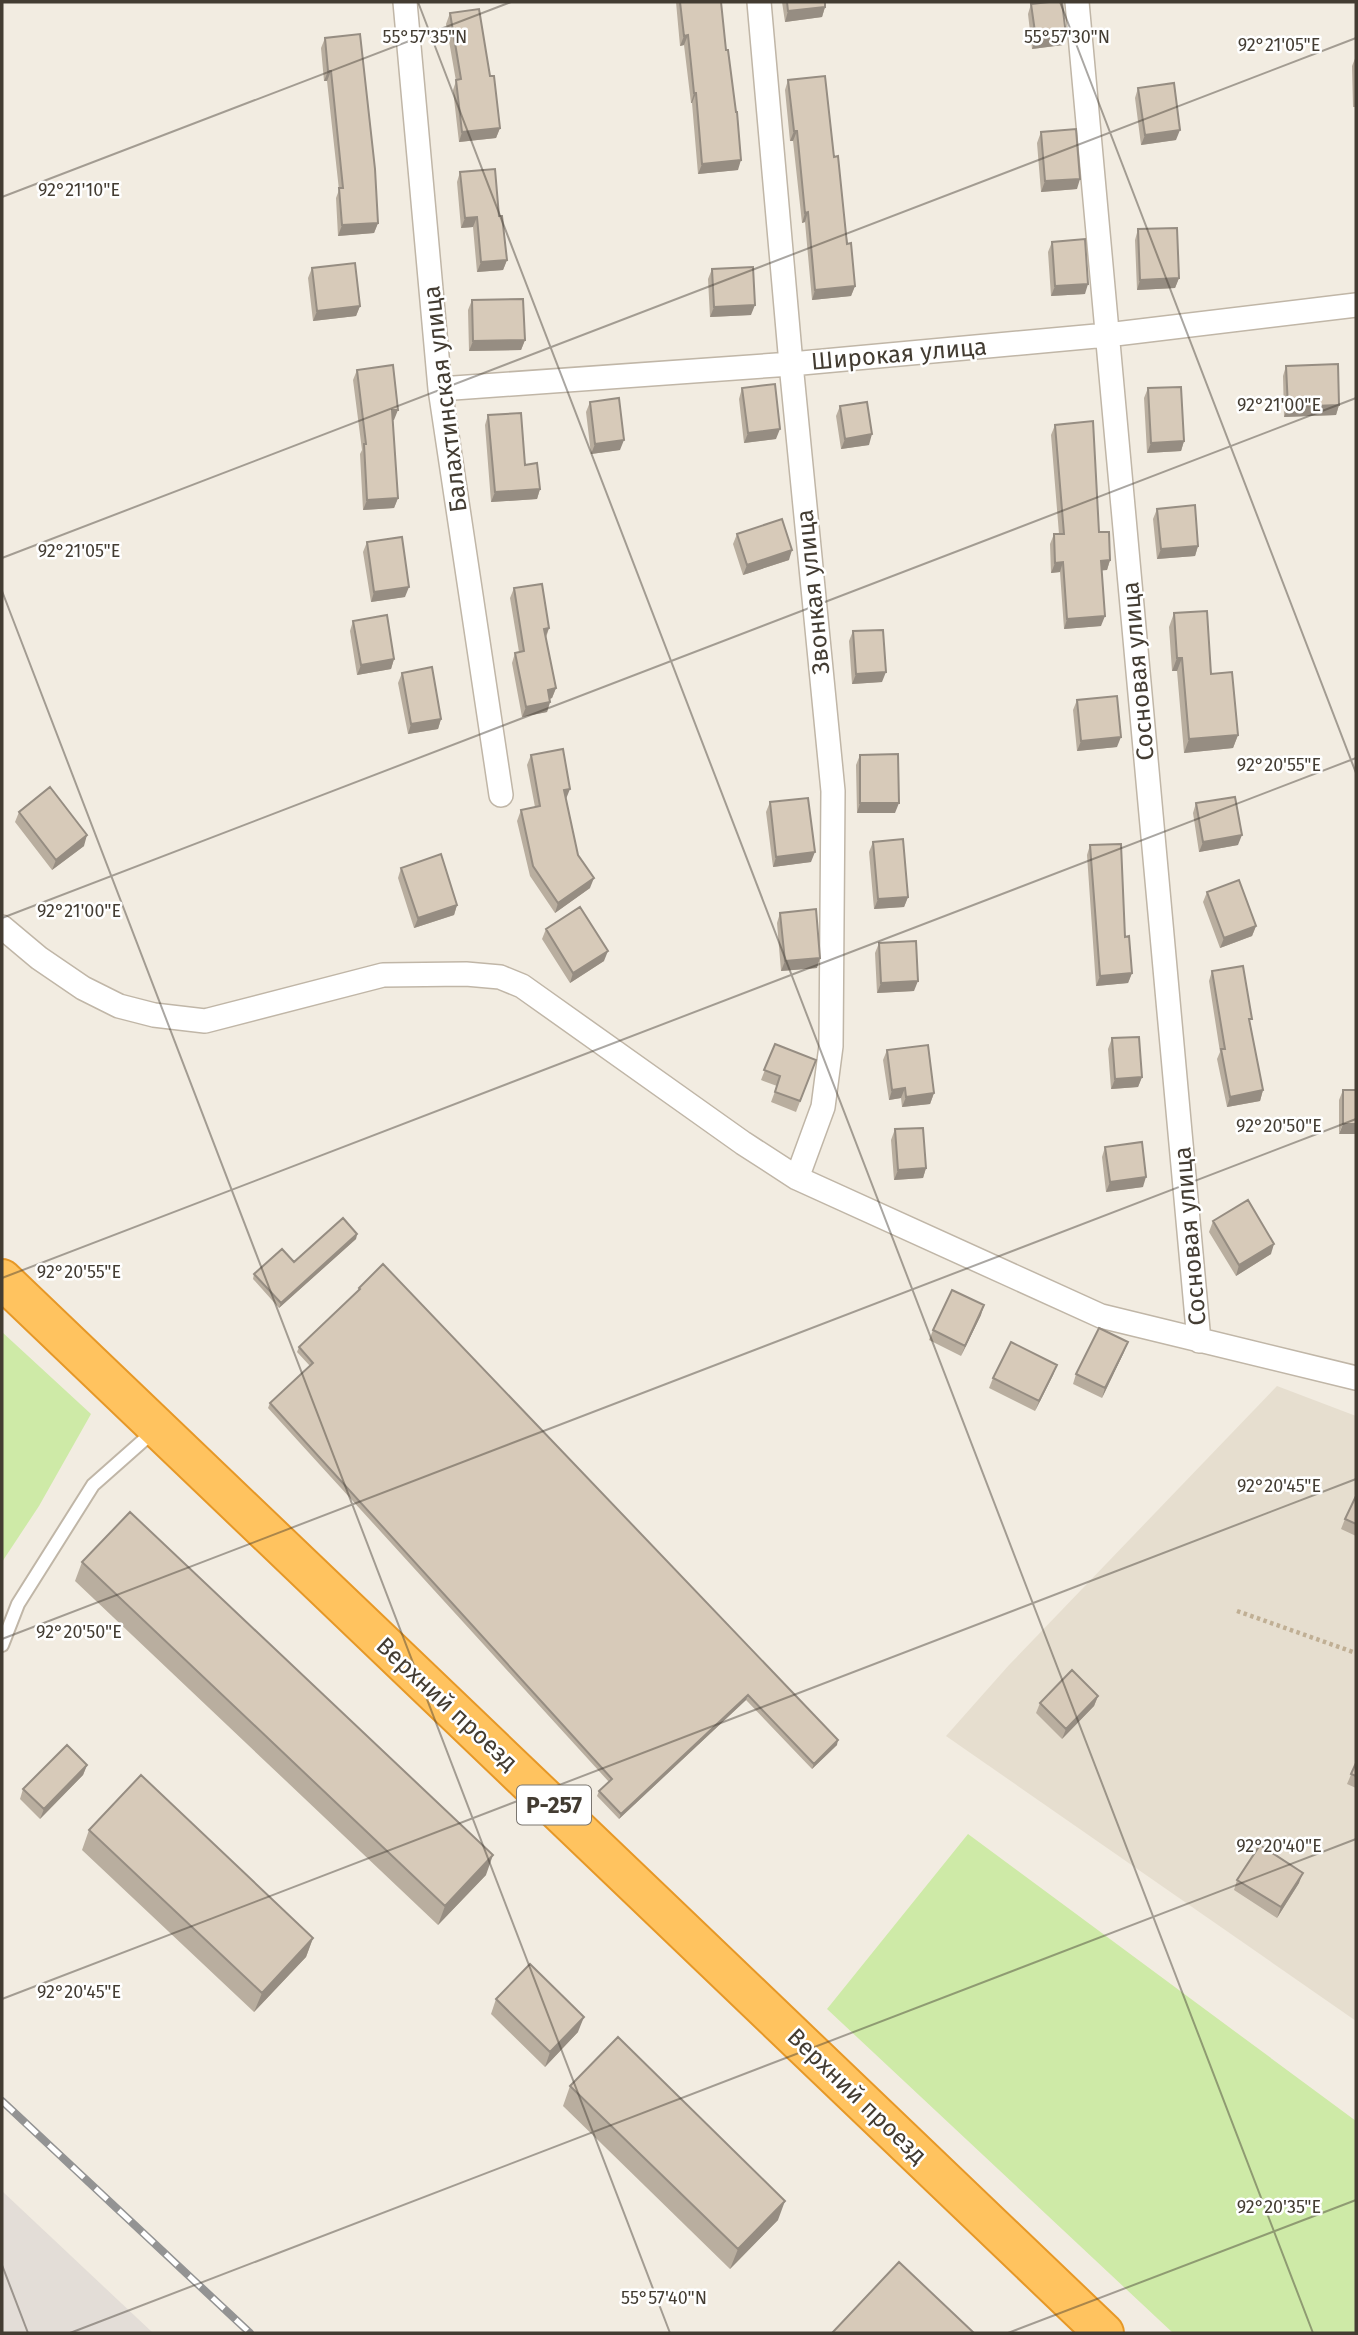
<svg xmlns="http://www.w3.org/2000/svg" width="1358" height="2335" viewBox="0 0 1358 2335" font-family="'Fira Sans',sans-serif">
  <style>
    .residential { fill: #e6decf }
    .industrial { fill: #e3ddd7 }
    .green { fill: #ceeaa7 }
    .lines { fill: none; stroke-linecap: round; stroke-linejoin: round }
    .lane-casing { stroke: #c0b6a7; stroke-width: 16 }
    .street-casing { stroke: #c0b6a7; stroke-width: 26 }
    .highway-casing { stroke: #e69827; stroke-width: 42 }
    .path { stroke: #c0af94; stroke-width: 4.5; stroke-dasharray: 3.5 3.5; stroke-linecap: butt }
    .lane { stroke: #fff; stroke-width: 12 }
    .street { stroke: #fff; stroke-width: 23 }
    .highway { stroke: #ffc35f; stroke-width: 38 }
    .rail-casing { stroke: #939393; stroke-width: 8 }
    .rail { stroke: #fff; stroke-width: 5; stroke-dasharray: 16; stroke-linecap: butt }
    .wall { fill: #b9ae9f }
    .shaded-wall { fill: #968d82 }
    .building { fill: #d7cab9; stroke: #968d82; stroke-width: 2 }
    .ticks { fill: none; stroke: #433c32; stroke-width: 2; stroke-opacity: 0.45 }
    .labels { text-anchor: middle; dominant-baseline: central; stroke-width: 5; stroke-linejoin: round; paint-order: stroke }
    .shield { fill: #fff; stroke: #7b7670; stroke-width: 2 }
    .shield-label { font-size: 23px; font-weight: bold; fill: #433c32 }
    .street-label { font-size: 24px; fill: #433c32; stroke: #fff }
    .ticks-label { font-size: 18px; text-anchor: middle; fill: #433c32; stroke: #fff; stroke-width: 5; stroke-linejoin: round; paint-order: stroke }
  </style>
  <rect width="100%" height="100%" fill="#f2ece1"/>
  <path class="residential" d="M1277,1386L1356,1416V2021L946,1736L1009,1665Z"/>
  <path class="industrial" d="M2,2191L153,2333H2Z"/>
  <path class="green" d="M2,1332L91,1414L39,1506L2,1562Z
    M968,1834L1356,2121V2333H1173L827,2009Z"/>
  <g class="lines">
    <g class="lane-casing">
      <path id="lane" d="M2,1645L18,1604L93,1485L154,1431"/>
    </g>
    <g class="street-casing">
      <path id="street" d="M405,2L440,389L501,795
        M759,2L791,364L833,791L831,1046L823,1107L797,1178
        M1077,2L1199,1341
        M440,389L791,364L1107,335L1356,305
        M2,927L39,958L83,988L119,1006L154,1015L205,1021L383,975L466,974L500,977L522,986L743,1143L797,1178L1101,1316L1356,1378"/>
    </g>
    <g class="highway-casing">
      <path id="highway" d="M2,1279L1104,2333"/>
    </g>
    <path class="path" d="M1237,1611L1356,1653"/>
    <use href="#lane" class="lane"/>
    <use href="#street" class="street"/>
    <use href="#highway" class="highway"/>
    <g class="rail-casing">
      <path id="rail" d="M2,2101L250,2333"/>
    </g>
    <use href="#rail" class="rail"/>
  </g>
  <path class="wall" d="M676,2H721L738,170L698,174L692,103H691L684,45L680,46Z
    M782,2H825V7L822,17L785,22Z
    M1031,4L1066,35L1063,45L1032,49L1028,14Z
    M450,13L500,128L496,138L459,142L453,90L456,81L446,24Z
    M325,38L378,223L374,233L338,236L336,198L339,190L327,81H324L321,48Z
    M1356,56V107H1353L1352,66Z
    M788,80L834,157L855,286L851,296L812,300L805,222L802,223L793,141H790L785,90Z
    M1138,88L1176,140L1141,145L1135,98Z
    M1041,132L1077,189L1041,192L1037,143Z
    M460,172L499,216L507,260L503,270L477,272L473,227L461,228L457,182Z
    M1138,229L1179,278L1175,288L1137,290L1135,240Z
    M1052,242L1085,294L1051,296L1048,252Z
    M312,268L360,306L356,316L313,321L308,278Z
    M712,269L751,315L710,317L708,279Z
    M472,300L525,340L521,350L469,351L468,310Z
    M1286,366L1339,405L1336,415L1284,417L1283,376Z
    M357,370L394,420H393L398,498L394,508L363,510L360,454L362,450L353,380Z
    M742,388L776,439L744,443L739,399Z
    M1148,388L1184,441L1181,451L1147,453L1144,398Z
    M590,402L620,450L591,454L586,412Z
    M840,406L869,445L841,449L836,416Z
    M488,415L540,489L537,499L491,502L485,425Z
    M1055,425L1110,560L1107,570H1102L1101,626L1064,629L1060,572L1051,573L1050,544L1054,534H1059L1051,435Z
    M1157,509L1198,546L1195,556L1157,559L1153,519Z
    M737,534L789,560L743,575L733,544Z
    M367,542L405,597L371,602L363,552Z
    M514,588L549,628L546,638L556,688L552,698L550,699V702L547,712L522,717L512,663L515,653L519,652L510,598Z
    M1174,613L1211,674L1238,735L1233,748L1184,753L1177,671H1172L1169,627Z
    M353,621L394,659L391,669L357,675L350,631Z
    M853,631L882,682L852,684L849,641Z
    M402,673L441,719L438,729L408,734L398,683Z
    M1077,700L1117,747L1077,751L1073,710Z
    M531,755L566,799L578,855L590,888L555,913L530,876L517,821L521,810L535,807L527,765Z
    M860,755L895,813H857L856,765Z
    M770,802L811,862L773,867L766,812Z
    M1196,803L1238,845L1199,852L1193,813Z
    M19,812L84,846L52,870L15,822Z
    M873,842L908,897L904,907L874,909L869,852Z
    M1090,845L1125,937L1132,973L1128,983L1096,986L1087,855Z
    M401,868L457,905L454,915L414,928L398,878Z
    M1207,892L1256,926L1252,936L1220,948L1203,902Z
    M780,913L817,968L781,971L777,923Z
    M546,929L604,961L570,983L542,939Z
    M879,943L914,991L877,993L875,953Z
    M1212,971L1263,1090L1260,1101L1227,1107L1217,1059L1220,1052L1209,981Z
    M1112,1038L1142,1077L1138,1087L1111,1089L1108,1049Z
    M775,1044L816,1060L796,1112L771,1102L777,1086L761,1080Z
    M887,1050L934,1093L930,1104L902,1107L901,1098L889,1100L883,1060Z
    M1343,1090H1356L1339,1134V1100Z
    M895,1129L926,1168L923,1178L894,1180L891,1140Z
    M1105,1147L1143,1187L1106,1192L1102,1157Z
    M1213,1221L1271,1254L1236,1276L1209,1232Z
    M357,1234L356,1239L279,1308L253,1279L254,1274L294,1262Z
    M359,1288L837,1745L812,1769L746,1700L619,1819L597,1796L599,1791L609,1782L268,1408L270,1403L310,1366L297,1352L299,1347L357,1292Z
    M981,1315L961,1356L929,1340L933,1330Z
    M1124,1352L1102,1398L1073,1384L1076,1374Z
    M1057,1365L1053,1375L1035,1411L989,1388L993,1378Z
    M1356,1496V1536L1341,1529L1345,1519Z
    M82,1562L486,1875L438,1925L75,1581Z
    M1098,1696L1094,1706L1062,1739L1036,1713L1040,1703Z
    M1356,1763V1788L1347,1784Z
    M87,1765L83,1775L40,1819L20,1799L23,1789Z
    M89,1830L313,1938L306,1957L254,2012L82,1850Z
    M1237,1880L1299,1883L1277,1918L1234,1890Z
    M496,1999L578,2032L545,2067L491,2014Z
    M570,2086L778,2220L730,2269L563,2106Z"/>
  <path class="shaded-wall" d="M825,7L822,17L785,22L788,11Z
    M688,35L684,45L680,46L684,36Z
    M1066,35L1063,45L1032,49L1036,39Z
    M328,71H331L327,81H324Z
    M694,93H696L692,103H691Z
    M500,128L496,138L459,142L462,132Z
    M1180,130L1176,140L1141,145L1145,135Z
    M794,131H797L793,141H790Z
    M741,160L738,170L698,174L702,164Z
    M1080,179L1077,189L1041,192L1045,181Z
    M808,212L805,222L802,223L805,213Z
    M477,217L473,227L461,228L465,218Z
    M378,223L374,233L338,236L342,225Z
    M507,260L503,270L477,272L481,262Z
    M1179,278L1175,288L1137,290L1140,280Z
    M1088,284L1085,294L1051,296L1055,286Z
    M855,286L851,296L812,300L815,290Z
    M755,305L751,315L710,317L714,307Z
    M360,306L356,316L313,321L317,311Z
    M525,340L521,350L469,351L473,341Z
    M1339,405L1336,415L1284,417L1288,407Z
    M392,410H398L394,420H389Z
    M780,429L776,439L744,443L748,433Z
    M872,434L869,445L841,449L845,439Z
    M624,440L620,450L591,454L595,444Z
    M1184,441L1181,451L1147,453L1151,443Z
    M540,489L537,499L491,502L495,492Z
    M398,498L394,508L363,510L367,500Z
    M1198,546L1195,556L1157,559L1161,549Z
    M792,550L789,560L743,575L747,565Z
    M1110,560L1107,570L1097,571L1101,561Z
    M1063,562L1060,572L1051,573L1055,563Z
    M409,587L405,597L371,602L374,592Z
    M1105,616L1101,626L1064,629L1067,619Z
    M549,628L545,638L544,629Z
    M1177,658H1182L1177,671H1172Z
    M394,659L391,669L357,675L361,665Z
    M886,672L882,682L852,684L856,674Z
    M556,688L552,698L544,700L548,690Z
    M550,702L547,712L522,717L526,707Z
    M441,719L438,729L408,734L411,724Z
    M1238,735L1233,748L1184,753L1189,739Z
    M1121,737L1117,747L1077,751L1081,741Z
    M570,789L566,799L564,790Z
    M860,803H899L895,813H857Z
    M87,835L84,846L52,870L56,860Z
    M1242,835L1238,845L1199,852L1203,842Z
    M815,852L811,862L773,867L776,857Z
    M594,878L590,888L555,913L558,903Z
    M908,897L904,907L874,909L878,899Z
    M457,905L454,915L414,928L418,918Z
    M1256,926L1252,936L1220,948L1224,938Z
    M608,951L604,961L570,983L573,973Z
    M820,958L817,968L781,971L785,961Z
    M1132,973L1128,983L1096,986L1100,976Z
    M918,981L914,991L877,993L881,983Z
    M1142,1077L1138,1087L1111,1089L1115,1079Z
    M905,1088L901,1098L889,1100L892,1090Z
    M1263,1090L1260,1101L1227,1107L1230,1097Z
    M934,1093L930,1104L902,1107L906,1097Z
    M1343,1124H1356V1134H1339Z
    M926,1168L923,1178L894,1180L898,1170Z
    M1146,1177L1143,1187L1106,1192L1110,1182Z
    M357,1234L356,1239L279,1308L281,1303Z
    M1274,1244L1271,1254L1236,1276L1239,1265Z
    M984,1305L981,1315L961,1356L965,1346Z
    M1128,1342L1124,1352L1102,1398L1105,1388Z
    M1057,1365L1053,1375L1035,1411L1039,1401Z
    M748,1695L746,1700L619,1819L621,1814Z
    M1098,1696L1094,1706L1062,1739L1066,1729Z
    M838,1740L837,1745L812,1769L814,1764Z
    M87,1765L83,1775L40,1819L44,1809Z
    M493,1855L486,1875L438,1925L445,1906Z
    M1303,1873L1299,1883L1277,1918L1281,1907Z
    M313,1938L306,1957L254,2012L262,1993Z
    M584,2017L578,2032L545,2067L550,2052Z
    M785,2201L778,2220L730,2269L738,2249Z"/>
  <path class="building" d="M680,2H721L726,50H728L736,112H737L741,160L702,164L696,93H694L688,35L684,36Z
    M787,2H825V7L788,11Z
    M1049,2H1062L1066,35L1036,39L1031,4Z
    M479,9L490,76H494L500,128L462,132L456,80L461,79L450,13Z
    M360,34L375,169L378,223L342,225L339,188H343L331,71H328L325,38Z
    M825,76L834,157L838,156L847,244L851,243L855,286L815,290L808,212L805,213L797,131H794L788,80Z
    M1174,83L1180,130L1145,135L1138,88Z
    M1076,129L1080,179L1045,181L1041,132Z
    M495,169L499,216H502L507,260L481,262L477,217L465,218L460,172Z
    M1177,228L1179,278L1140,280L1138,229Z
    M1085,239L1088,284L1055,286L1052,242Z
    M355,263L360,306L317,311L312,268Z
    M753,267L755,305L714,307L712,269Z
    M523,299L525,340L473,341L472,300Z
    M1338,364L1339,405L1288,407L1286,366Z
    M393,365L398,410H392L398,498L367,500L364,444H366L357,370Z
    M775,384L780,429L748,433L742,388Z
    M1181,387L1184,441L1151,443L1148,388Z
    M619,398L624,440L595,444L590,402Z
    M867,402L872,434L845,439L840,406Z
    M521,413L525,465L537,463L540,489L495,492L488,415Z
    M1093,421L1099,532H1109L1110,560L1101,561L1105,616L1067,619L1063,562L1055,563L1054,534H1064L1055,425Z
    M1195,505L1198,546L1161,549L1157,509Z
    M782,519L792,550L747,565L737,534Z
    M402,537L409,587L374,592L367,542Z
    M542,584L549,628L544,629L556,688L548,690L550,702L526,707L515,653L524,651L514,588Z
    M1207,611L1211,674L1232,672L1238,735L1189,739L1182,658H1177L1174,613Z
    M387,615L394,659L361,665L353,621Z
    M883,630L886,672L856,674L853,631Z
    M432,667L441,719L411,724L402,673Z
    M1117,696L1121,737L1081,741L1077,700Z
    M563,749L570,789L564,790L578,855L594,878L558,903L533,866L521,810L540,806L531,755Z
    M898,754L899,803H860V755Z
    M50,787L87,835L56,860L19,812Z
    M1235,797L1242,835L1203,842L1196,803Z
    M808,798L815,852L776,857L770,802Z
    M903,839L908,897L878,899L873,842Z
    M1121,844L1125,937L1129,936L1132,973L1100,976L1090,845Z
    M441,854L457,905L418,918L401,868Z
    M1239,880L1256,926L1224,938L1207,892Z
    M580,907L608,951L573,973L546,929Z
    M816,909L820,958L785,961L780,913Z
    M916,941L918,981L881,983L879,943Z
    M1243,966L1252,1019H1249L1263,1090L1230,1097L1221,1049H1225L1212,971Z
    M1139,1037L1142,1077L1115,1079L1112,1038Z
    M775,1044L816,1060L800,1101L775,1092L780,1076L764,1070Z
    M928,1045L934,1093L906,1097L905,1088L892,1090L887,1050Z
    M1343,1090H1356V1124H1343Z
    M923,1128L926,1168L898,1170L895,1129Z
    M1142,1142L1146,1177L1110,1182L1105,1147Z
    M1248,1200L1274,1244L1239,1265L1213,1221Z
    M343,1218L357,1234L281,1303L254,1274L282,1249L294,1262Z
    M383,1264L838,1740L814,1764L748,1695L621,1814L599,1791L612,1779L270,1403L313,1363L299,1347L360,1289L359,1288Z
    M952,1290L984,1305L965,1346L933,1330Z
    M1099,1328L1128,1342L1105,1388L1076,1374Z
    M1011,1342L1057,1365L1039,1401L993,1378Z
    M1356,1496V1524L1345,1519Z
    M130,1512L493,1855L445,1906L82,1562Z
    M1072,1670L1098,1696L1066,1729L1040,1703Z
    M67,1745L87,1765L44,1809L23,1789Z
    M1356,1763V1776L1351,1774Z
    M141,1775L313,1938L262,1993L89,1830Z
    M1260,1845L1303,1873L1281,1907L1237,1880Z
    M530,1964L584,2017L550,2052L496,1999Z
    M618,2037L785,2201L738,2249L570,2086Z
    M899,2262L974,2333H832Z"/>
  <path class="ticks" d="M418,2L1313,2333M1060,2L1356,773M2,197L511,2M2,558L1356,38M2,591L670,2333M2,918L1356,398M2,1278L1356,758M2,1639L1356,1119M2,1999L1356,1479M2,2265L28,2333M70,2333L1356,1839M1008,2333L1356,2200"/>
  <g class="labels">
    <rect class="shield" x="517" y="1785.5" width="74" height="39" rx="5"/>
    <g class="shield-label">
      <text x="554" y="1805">Р-257</text>
    </g>
    <g class="street-label">
      <text transform="translate(899 354) rotate(-5)">Широкая улица</text>
      <text transform="translate(445 399) rotate(-97)">Балахтинская улица</text>
      <text transform="translate(813 592) rotate(-96)">Звонкая улица</text>
      <text transform="translate(1138 671) rotate(-95)">Сосновая улица</text>
      <text transform="translate(1190 1236) rotate(-95)">Сосновая улица</text>
      <text transform="translate(447 1704) rotate(43)">Верхний проезд</text>
      <text transform="translate(857 2096) rotate(44)">Верхний проезд</text>
    </g>
  </g>
  <g class="ticks-label">
    <text x="425" y="43">55°57'35"N</text>
    <text x="1067" y="43">55°57'30"N</text>
    <text x="1279" y="51">92°21'05"E</text>
    <text x="79" y="196">92°21'10"E</text>
    <text x="1279" y="411">92°21'00"E</text>
    <text x="79" y="557">92°21'05"E</text>
    <text x="1279" y="771">92°20'55"E</text>
    <text x="79" y="917">92°21'00"E</text>
    <text x="1279" y="1132">92°20'50"E</text>
    <text x="79" y="1278">92°20'55"E</text>
    <text x="1279" y="1492">92°20'45"E</text>
    <text x="79" y="1638">92°20'50"E</text>
    <text x="1279" y="1852">92°20'40"E</text>
    <text x="79" y="1998">92°20'45"E</text>
    <text x="1279" y="2213">92°20'35"E</text>
    <text x="664" y="2304">55°57'40"N</text>
  </g>
  <rect width="1358" height="2335" fill="none" stroke="#433c32" stroke-width="7"/>
</svg>
